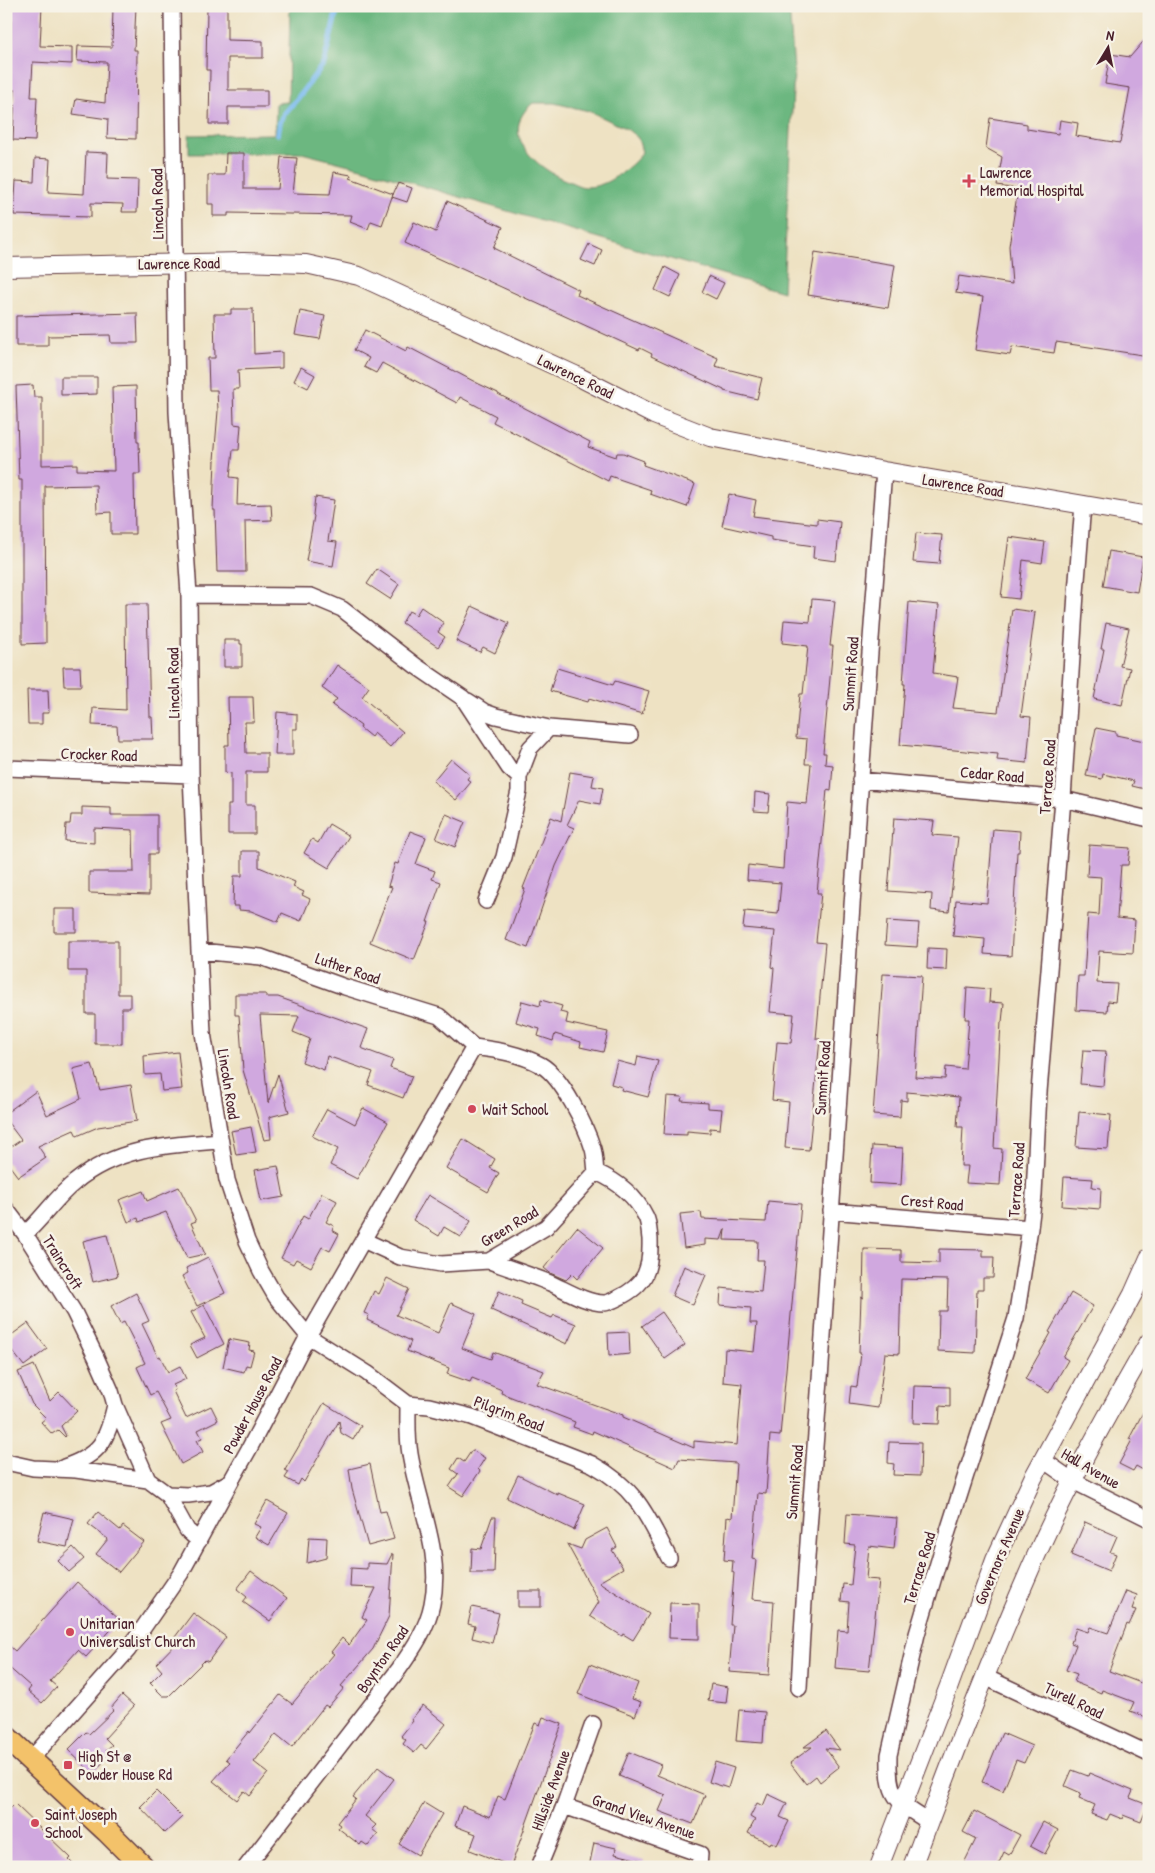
<svg xmlns="http://www.w3.org/2000/svg" width="1155" height="1873" viewBox="0 0 1155 1873" font-family="'Patrick Hand',sans-serif">
  <style>
    .forest { fill: #6cb780; stroke: #5b6b56; fill-rule: evenodd }
    .lines { fill: none; stroke-linecap: round; stroke-linejoin: round }
    .stream { stroke: #7cbcf0; stroke-width: 5.5 }
    .building { fill: #d0a8df }
    .minor-casing { stroke: #633c42; stroke-width: 18 }
    .tertiary-casing { stroke: #633c42; stroke-width: 20 }
    .primary-casing { stroke: #633c42; stroke-width: 25 }
    .minor { stroke: #fff; stroke-width: 15 }
    .tertiary { stroke: #fff; stroke-width: 18 }
    .primary { stroke: #f3c26a; stroke-width: 22 }
    .poi-dot { fill: #d1495b; stroke: #f7f3e8; stroke-width: 2 }
    .labels { text-anchor: middle; dominant-baseline: central; stroke-width: 5; stroke-linejoin: round; paint-order: stroke }
    .poi-label { font-size: 16px; fill: #4a1f2b; stroke: #f7f3e8; text-anchor: start }
    .street-label { font-size: 16px; fill: #4a1f2b; stroke: #f7f3e8 }
  </style>
  <rect width="100%" height="100%" fill="#f7f3e8"/>
  <filter id="ink" filterUnits="userSpaceOnUse"><feTurbulence type="fractalNoise" baseFrequency=".02" numOctaves="2"/><feDisplacementMap in="SourceGraphic" scale="10" xChannelSelector="R" yChannelSelector="G"/><feConvolveMatrix kernelMatrix="1 2 1 2 8 2 1 2 1" color-interpolation-filters="sRGB"/></filter>
  <filter id="wash" filterUnits="userSpaceOnUse"><feTurbulence type="fractalNoise" baseFrequency=".0096" numOctaves="4" result="noise"/><feDisplacementMap in="SourceGraphic" scale="20" xChannelSelector="R" yChannelSelector="G"/><feGaussianBlur stdDeviation="1.12" result="paint"/><feColorMatrix in="noise" values="0 0 0 0 0 0 0 0 0 0 0 0 0 0 0 0 0 1.4 0 .05"/><feComposite in="paint" operator="in"/></filter>
  <g filter="url(#wash)">
    <rect width="100%" height="100%" fill="#eee2c3"/>
    <path class="forest" d="M290,6H789L794,70L783,292L361,168L302,153L189,154V135L275,134L276,103L288,102ZM533,103H554L589,111L627,129L638,138L642,152C637,161 630,166 621,173C610,181 600,187 586,187C580,187 574,183 568,181C537,169 496,133 533,103Z"/>
    <g class="lines">
      <path class="stream" d="M278,134L280,122L284,114L297,99L324,63L338,6"/>
    </g>
    <g id="blocks">
      <path class="building" d="M11,6H42L40,46L72,47V64L33,62L31,97H37L35,141L13,140L15,90H10Z
        M113,6H136L134,50H137L136,139L107,138L108,119L73,114L76,99L105,103L107,62L77,61L78,46L112,47Z
        M207,6H227V40L263,41V58H228V90H267V107H228V124H209L210,70H206Z
        M1149,35V356L1056,342L1054,353L1012,347L1010,355L975,350L983,297L956,293L959,276L1012,284L1009,246L1018,189L997,186L1002,157L986,148L990,118L1027,124V129L1058,134L1060,120L1078,123L1076,136L1120,143L1130,88L1105,84L1110,54L1130,57Z
        M86,152L108,153L107,179L138,180L137,212H122L123,204L91,203V217L14,215L16,181L34,182L35,158L50,159L48,192L84,194Z
        M226,153H244V189H278L281,157L297,158L293,193L330,194L334,172L351,175L350,178L393,194L382,225L371,221L368,229L350,222L352,215L228,213V216H213V204H208V175H225Z
        M398,183L412,188L407,202L392,197Z
        M447,201L503,227L494,248L579,290L577,295L718,358L715,366L762,378L757,399L724,391V390L651,356L652,354L640,348L639,350L405,243L414,222L436,232Z
        M589,244L602,250L595,266L581,260Z
        M815,252L895,265L888,308L808,295Z
        M665,267L680,275L670,297L655,290Z
        M709,276L724,283L716,299L702,292Z
        M231,309H253L254,354L282,352V368L238,370L239,389H233L234,424L241,425L239,450H233L230,477L238,478L237,505L271,504L272,520L245,521L246,572H217L215,510H213L215,460H214L218,411L217,390H209L208,358H215L214,314H231Z
        M300,311L325,316L320,339L295,335Z
        M137,313L138,343H111L110,335L48,336V346H16V316Z
        M365,330L406,351L408,347L479,384L498,393V394L590,442L588,447L616,457L617,453H623L644,461L643,465L695,484L687,507L650,494L651,490L610,476L608,481L493,422L496,416L460,397L457,403L382,363L376,373L364,367L369,358L354,350Z
        M301,367L315,375L308,388L294,381Z
        M61,377H97V394L61,395Z
        M33,385L34,397H42V465L77,464V470L114,471L112,387L136,386L137,442H139L140,474H134L135,534H111V512L97,513L96,485L45,486L46,643L22,644V480H19L16,386Z
        M729,494L756,500L753,516L817,524V519L840,522L836,561L813,558L814,546L771,540V537L722,526Z
        M315,497L334,500L328,541L337,542L333,566L306,561L314,516L313,515Z
        M916,533L942,535L939,564L913,562Z
        M1009,537L1045,542L1042,563L1023,560L1019,599L1001,597Z
        M1109,551L1143,557L1137,592L1103,586Z
        M377,569L399,584L390,599L367,584Z
        M812,599L835,601L830,646H833L823,753H826L825,764L833,765L831,791L827,790L817,893H821L816,942L825,943L816,1039H820L809,1150L785,1148L789,1102L772,1100L777,1042L791,1043L794,1014L770,1012L774,968L771,967L775,931L743,928L745,911L778,914L781,883L747,880L748,865L783,869L787,802L807,804L811,764H805L807,739L796,738L800,694H803L808,646L782,643L784,620L810,622Z
        M909,602L939,605L933,673L958,677L953,708L998,712L1012,609L1035,612L1021,716L1031,717L1027,763L997,760L998,754L900,745L905,684H903Z
        M125,604H147L150,717H152L153,739H118L117,726L92,725L93,708L126,710Z
        M472,606L509,623L495,653L483,647L480,652L456,641Z
        M421,607L444,623L438,632L445,637L438,647L402,623L409,611L416,615Z
        M1106,623L1129,628L1120,666L1130,668L1122,705L1094,699L1104,649H1101Z
        M224,640H240V644H242V667H224Z
        M337,665L369,687L362,697L403,732L390,747L374,733L371,737L360,728L361,726L332,705L337,699L322,688Z
        M63,667H80L81,686H64Z
        M557,668L613,685L615,681L649,691L642,714L589,698L588,702L550,691Z
        M27,690H48L49,713H42V724H28Z
        M228,697H253L254,722H245L246,753H267V772H246V805H255V834H228V805H231V773L225,772V745H229Z
        M277,712L297,714V729H293V755H275Z
        M1096,728L1116,732V735L1149,742V790L1132,786L1134,781L1103,774L1102,779L1086,776Z
        M451,759L470,775L467,779L471,782L456,800L433,781Z
        M570,772L594,776L592,786L603,788L600,804L579,800L567,825L574,828L556,866L528,948L506,940L525,889L523,888L551,817L561,821Z
        M755,792L770,794L768,812L754,811Z
        M82,807L111,808V815H157V854H149V895L89,893V872H134L133,830L94,828V843L65,841L66,824H70L71,815H82Z
        M446,814L465,822L455,847L436,839Z
        M894,818L934,821L932,835L958,837L949,912L931,910L932,894L888,891Z
        M329,824L349,836L329,868L304,853L312,839L318,843Z
        M993,829L1020,831L1019,852H1017L1011,956L984,954L985,939L953,936L956,900L987,903Z
        M410,831L426,837L416,864L435,871L432,879L441,882L427,922H429L414,960L370,942L392,887L388,886L395,863L398,864Z
        M1089,845L1130,848L1128,865H1121L1117,918L1135,920L1133,953L1099,951L1097,983L1117,984L1115,1002L1108,1001L1107,1012L1076,1010L1078,976H1084L1088,914L1099,915L1101,877L1087,876Z
        M242,851H259V867L295,882L293,887L304,892L302,895L310,899L301,921L282,913L278,922L251,911L239,910V906H233L234,876H242Z
        M54,909H76V932H54Z
        M887,921L919,923L917,947L885,945Z
        M68,941H118V994H130V1008H122V1044H95V1014H86V971H68Z
        M928,948L947,949L946,970L927,969Z
        M883,974L922,976L915,1077L945,1079L946,1067L965,1069L969,1019H965L967,987L990,989L989,1002L1004,1003L1002,1022H1001L994,1148L1002,1149L1000,1185L966,1183L968,1166H961L963,1127H957L959,1097L907,1092V1101L901,1100L900,1117L873,1115Z
        M235,994H266V997H278L368,1029L361,1048L393,1060L390,1068L412,1076L403,1098L368,1085L373,1072L327,1056L324,1070L302,1062L310,1039L293,1032L299,1016L260,1015L268,1103L278,1074L289,1112L269,1117L271,1139L264,1140L243,1070L239,1015H235Z
        M541,1000L562,1006L560,1012L568,1014L566,1023L608,1032L603,1052L580,1047L581,1042L555,1034L553,1041L538,1036L540,1029L516,1022L522,1001L540,1006Z
        M1083,1050L1106,1051L1103,1086L1080,1084Z
        M178,1052L182,1089L162,1091L160,1074L145,1075L144,1056Z
        M638,1056L658,1061L648,1097L621,1090L622,1087L611,1084L617,1061L636,1066Z
        M92,1064L100,1090L131,1085L137,1121L98,1127L77,1136L74,1130L38,1146L46,1158L18,1177L6,1161V1150L21,1140L6,1120V1113L36,1091L47,1115L81,1099L73,1069Z
        M667,1096L682,1097L681,1101L708,1103V1108L722,1109L720,1129L710,1128V1133L687,1131V1135L664,1134Z
        M363,1108L388,1122L357,1179L330,1165L338,1149L312,1136L327,1109L355,1124Z
        M1079,1112L1111,1115L1108,1149L1076,1147Z
        M251,1127L256,1152L236,1155L231,1131Z
        M463,1139L495,1159L490,1168L499,1173L488,1192L446,1168Z
        M872,1146L903,1148L901,1185L870,1183Z
        M278,1166L284,1197L261,1201L255,1170Z
        M1064,1177L1093,1179L1092,1187L1101,1188L1100,1209L1062,1206Z
        M179,1187L196,1221L191,1223L205,1254L187,1258L166,1212L139,1222L138,1218L128,1222L119,1200L143,1191L147,1201Z
        M322,1193L337,1201L326,1222L334,1226L332,1230L339,1234L330,1251L322,1247L311,1267L296,1259L293,1264L281,1258L303,1216L308,1219Z
        M428,1195L471,1221L461,1237L444,1227L439,1236L413,1220Z
        M768,1201L801,1204L780,1436L770,1435L766,1494L758,1493L752,1559L756,1560L752,1599L774,1601L769,1675L729,1672L733,1625H730L734,1573L732,1572L733,1561L724,1560L727,1517L732,1518L736,1463L679,1459L675,1468L593,1431L592,1434L573,1427L575,1422L501,1393L502,1390L472,1378L470,1382L447,1374L449,1368L407,1351L411,1341L367,1320L369,1315L364,1313L374,1291L379,1294L387,1278L409,1289L396,1315L438,1333L451,1303L476,1314L462,1348L491,1359L493,1352L544,1371L537,1384L623,1415V1417L694,1448V1441L737,1445L742,1384L723,1382L725,1349L754,1352L757,1323H750L751,1308L720,1305L721,1288L761,1292L764,1260H757L758,1241L724,1240L725,1229L721,1240L705,1239V1245L684,1248L680,1214L701,1212L702,1219L766,1222Z
        M577,1227L603,1248L577,1279L572,1274L566,1280L550,1273L544,1268Z
        M107,1235L118,1276L93,1282L83,1241Z
        M864,1249L901,1250V1262L939,1263V1249L983,1250V1257H994L993,1278H983V1289H977L975,1353L938,1351L939,1311H947L948,1280L901,1279L899,1354L885,1353L878,1408L849,1404L851,1386L857,1387L861,1353H859L861,1297L863,1298Z
        M208,1257L225,1293L197,1306L182,1276L188,1273L186,1268Z
        M684,1266L706,1275L693,1305L672,1296Z
        M499,1291L522,1301L521,1305L552,1318L554,1315L576,1324L567,1344L491,1310Z
        M136,1293L149,1321L142,1324L158,1357L160,1356L168,1372L180,1366L186,1379L173,1385L175,1390L173,1391L186,1418L211,1406L218,1420L198,1430L202,1438L197,1440L203,1452L181,1464L161,1424L171,1420L156,1392L150,1395L137,1367L145,1363L124,1322L120,1324L111,1306Z
        M1071,1293L1093,1306L1063,1357L1068,1360L1049,1393L1025,1379L1051,1333L1049,1332Z
        M204,1305L224,1344L197,1358L190,1345L205,1338L191,1312Z
        M662,1312L685,1345L665,1359L642,1326Z
        M28,1323L47,1349L24,1366L6,1343V1339Z
        M629,1332L630,1354L609,1356L608,1333Z
        M229,1339L250,1343L249,1350L254,1351L250,1366L246,1365L244,1372L223,1367Z
        M34,1365L50,1401L59,1392L77,1411L61,1426L66,1436L65,1437L58,1430L52,1434L41,1422L46,1418L32,1404L18,1372Z
        M914,1386L950,1387V1407L940,1406L939,1424L913,1423Z
        M1149,1401V1459L1143,1470L1136,1466L1133,1471L1119,1464L1132,1440L1129,1439Z
        M324,1403L361,1426L353,1440L341,1433L339,1421L304,1482L301,1479L298,1485L285,1478L289,1472L285,1470Z
        M889,1442L921,1443L920,1476L893,1475L894,1464L888,1463Z
        M472,1450L485,1458L478,1469L480,1471L463,1496L449,1487L458,1474L451,1469L458,1458L464,1462Z
        M370,1464L380,1512L386,1511L394,1539L368,1546L352,1489L349,1469Z
        M518,1475L558,1495V1493L585,1504L574,1530L507,1498Z
        M267,1501L288,1513L269,1545L255,1537L261,1527L254,1524Z
        M44,1512L74,1519L67,1547L37,1541Z
        M98,1512L120,1530L123,1526L144,1542L119,1572L96,1554L108,1539L88,1524Z
        M847,1514L897,1518L894,1549L869,1546L866,1579L879,1580L869,1671L835,1668L838,1630L847,1631L849,1602L841,1601L843,1584L851,1585L855,1545L845,1544Z
        M492,1517H496L494,1573H471L472,1548L481,1549Z
        M1085,1522L1117,1536L1110,1552L1116,1554L1109,1571L1071,1555Z
        M607,1528L617,1547L612,1550L623,1568L599,1582L649,1614L633,1640L623,1634L622,1636L590,1616L599,1602L567,1544L581,1549L585,1540Z
        M309,1537L327,1538L326,1558L307,1563Z
        M73,1547L84,1559L69,1572L58,1561Z
        M392,1554H393L389,1616L373,1649L341,1686L344,1688L328,1707L325,1705L292,1747L276,1734L254,1762L268,1773L250,1796L244,1791L237,1800L213,1781L230,1762L226,1759L249,1731L250,1733L280,1695L292,1704L334,1654L331,1652L342,1638L349,1645L367,1620L362,1617L376,1588L350,1587L351,1568L367,1569V1563L387,1564Z
        M251,1571L287,1598L270,1621L243,1602L247,1597L237,1589Z
        M77,1582L120,1620L86,1657L78,1650L50,1681L57,1687L42,1703L28,1691L31,1687L6,1665V1643L15,1651Z
        M518,1591H541V1607H518Z
        M1126,1591L1137,1595L1132,1609L1136,1610L1129,1625L1127,1624L1109,1671L1141,1683L1149,1666V1718L1130,1711L1134,1702L1102,1690L1101,1693L1074,1682L1077,1674L1066,1670L1076,1645L1071,1643L1076,1628L1088,1632L1090,1627L1108,1633Z
        M670,1603L699,1604V1639L669,1638Z
        M472,1607L499,1613L492,1643L472,1638L475,1626L468,1624Z
        M193,1613L226,1637L208,1662L205,1660L169,1696H163L150,1683L162,1671L156,1664L179,1640L175,1637Z
        M590,1664L638,1683L632,1699L641,1702L635,1716L578,1694Z
        M711,1684L728,1687L726,1703L708,1701Z
        M122,1695L134,1706L105,1738L112,1745L106,1750L111,1755L92,1773L68,1750L86,1732L89,1734L114,1710L111,1708Z
        M423,1705L446,1724L426,1749L421,1745L414,1753L403,1744L406,1740L401,1736L413,1721L411,1720Z
        M739,1710L765,1712L763,1743L736,1741Z
        M543,1717L562,1724L511,1866L470,1850L476,1834L455,1826L462,1806L490,1817L498,1796L505,1799L535,1723L540,1725Z
        M826,1731L840,1750L825,1748L839,1767L820,1782L816,1776L806,1784L790,1763L812,1747H804Z
        M1002,1733L1032,1746L1024,1763L1016,1760L1003,1791L982,1782Z
        M629,1752L661,1765L657,1775L705,1795L693,1824L659,1811L666,1795L619,1776Z
        M715,1762L734,1768L728,1788L709,1782Z
        M378,1767L394,1779L365,1816L376,1825L372,1829L378,1834L368,1846L362,1842L360,1845L338,1828L340,1825L337,1823L356,1799L353,1797Z
        M1072,1770L1088,1776L1089,1773L1133,1791L1130,1798L1148,1805L1141,1822L1123,1815L1122,1819L1110,1814L1107,1820L1091,1814L1095,1805L1079,1798L1081,1793L1065,1786Z
        M156,1791L182,1817L165,1833L140,1807Z
        M768,1794L787,1803L780,1817L789,1821L777,1845L771,1842L770,1844L748,1833L755,1820L750,1817L757,1803L763,1806Z
        M424,1803L442,1814L418,1855L399,1844Z
        M15,1804L71,1858L69,1860L76,1867H6V1813Z
        M974,1811L1020,1835L1009,1855L1004,1852L997,1867H962L976,1839L963,1832Z
        M1043,1822L1058,1830L1045,1854L1030,1846Z
        M594,1843L616,1848L615,1854L644,1861L643,1867H589Z"/>
    </g>
  </g>
  <g filter="url(#ink)">
    <use href="#blocks" fill-opacity="0" stroke="#633c42" stroke-width="1"/>
    <g class="lines">
      <g class="minor-casing">
        <path id="minor" d="M172,6L177,412L189,595L191,775L199,951L203,1033L227,1180L247,1241L261,1271L276,1297L308,1336L367,1373L408,1404L429,1406L472,1417L592,1464C637,1489 647,1515 669,1558
          M189,595L311,596L342,609L416,666L463,698L509,768L519,777V791L504,857L486,901
          M468,701L485,712L496,716L549,728
          M6,768L191,775
          M519,777L530,748L549,728L630,735
          M860,780L1063,799L1149,819
          M199,951L261,957L345,987L439,1016L474,1047
          M474,1047C497,1050 521,1054 541,1065C562,1077 586,1126 593,1149C595,1156 595,1165 596,1172C617,1181 635,1195 646,1217C649,1223 649,1232 650,1239C651,1269 646,1285 618,1298C614,1300 608,1303 604,1303C586,1303 566,1290 550,1283C530,1275 509,1268 489,1261
          M220,1141C168,1145 117,1147 75,1182C56,1197 43,1218 25,1234L74,1312L96,1357L111,1391L115,1405L148,1480L167,1494L188,1495L211,1492L231,1481
          M6,1209L25,1234
          M831,1211L1030,1228
          M363,1240L400,1257L441,1264L489,1261L546,1227L596,1172
          M1043,1460L1073,1481L1149,1519
          M6,1462L33,1468L76,1470L148,1480
          M64,1467C100,1455 107,1441 115,1405
          M167,1494L187,1530L199,1541
          M985,1677L1149,1754
          M799,1688C805,1565 816,1443 824,1321C843,1038 861,754 884,471
          M31,1759L128,1650L181,1573L231,1481L249,1449L308,1336L474,1047
          M564,1806L700,1854L699,1867
          M929,1822C895,1801 888,1797 889,1755L917,1634L942,1550L1016,1318L1030,1228L1034,1195L1039,1092L1063,799L1076,593L1083,504
          M246,1867L399,1669C413,1649 427,1629 432,1604C443,1553 418,1504 410,1454C407,1437 408,1421 408,1404
          M539,1867L564,1806L593,1724"/>
      </g>
      <g class="tertiary-casing">
        <path id="tertiary" d="M6,267L243,262L306,264L359,276L575,375L654,415L710,437L884,471L1149,516
          M879,1867L949,1686L995,1560L1033,1478L1133,1294L1149,1258
          M912,1867C948,1771 984,1675 1025,1581C1060,1499 1104,1420 1149,1342"/>
      </g>
      <g class="primary-casing">
        <path id="primary" d="M6,1737L107,1831L143,1867"/>
      </g>
      <use href="#minor" class="minor"/>
      <use href="#tertiary" class="tertiary"/>
      <use href="#primary" class="primary"/>
    </g>
  </g>
  <g class="poi-dot">
    <path d="M966.5 173.5h5v5h5v5h-5v5h-5v-5h-5v-5h5z"/>
    <circle cx="472" cy="1109" r="5"/>
    <circle cx="70" cy="1632" r="5"/>
    <rect x="63" y="1760" width="10" height="10" rx="2.5"/>
    <circle cx="35" cy="1823" r="5"/>
  </g>
  <g class="labels">
    <g class="poi-label">
      <text x="980" y="172">Lawrence<tspan x="980" dy="18">Memorial Hospital</tspan></text>
      <text x="482" y="1109">Wait School</text>
      <text x="80" y="1623">Unitarian<tspan x="80" dy="18">Universalist Church</tspan></text>
      <text x="78" y="1756">High St @<tspan x="78" dy="18">Powder House Rd</tspan></text>
      <text x="45" y="1814">Saint Joseph<tspan x="45" dy="18">School</tspan></text>
    </g>
    <g class="street-label">
      <text transform="translate(157 204) rotate(-91)">Lincoln Road</text>
      <text transform="translate(179 263) rotate(-1)">Lawrence Road</text>
      <text transform="translate(576 376) rotate(26)">Lawrence Road</text>
      <text transform="translate(963 485) rotate(9)">Lawrence Road</text>
      <text transform="translate(850 674) rotate(-86)">Summit Road</text>
      <text transform="translate(173 683) rotate(-91)">Lincoln Road</text>
      <text transform="translate(99 754) rotate(2)">Crocker Road</text>
      <text transform="translate(992 774) rotate(5)">Cedar Road</text>
      <text transform="translate(1047 777) rotate(-86)">Terrace Road</text>
      <text transform="translate(348 968) rotate(19)">Luther Road</text>
      <text transform="translate(822 1078) rotate(-86)">Summit Road</text>
      <text transform="translate(229 1084) rotate(81)">Lincoln Road</text>
      <text transform="translate(1016 1180) rotate(-86)">Terrace Road</text>
      <text transform="translate(932 1202) rotate(5)">Crest Road</text>
      <text transform="translate(509 1226) rotate(-31)">Green Road</text>
      <text transform="translate(63 1262) rotate(58)">Traincroft</text>
      <text transform="translate(252 1405) rotate(-62)">Powder House Road</text>
      <text transform="translate(509 1413) rotate(21)">Pilgrim Road</text>
      <text transform="translate(1091 1468) rotate(30)">Hall Avenue</text>
      <text transform="translate(794 1482) rotate(-85)">Summit Road</text>
      <text transform="translate(999 1556) rotate(-67)">Governors Avenue</text>
      <text transform="translate(919 1568) rotate(-73)">Terrace Road</text>
      <text transform="translate(382 1659) rotate(-55)">Boynton Road</text>
      <text transform="translate(1074 1700) rotate(26)">Turell Road</text>
      <text transform="translate(550 1790) rotate(-70)">Hillside Avenue</text>
      <text transform="translate(644 1816) rotate(19)">Grand View Avenue</text>
    </g>
  </g>
  <rect width="1155" height="1873" fill="none" stroke="#f7f3e8" stroke-width="25"/>
  <g transform="translate(1108 48) rotate(10)" stroke="#f7f3e8" stroke-width="4" paint-order="stroke">
  <path d="M0-4L9 19L0 12L-9 19Z" fill="#4a1f2b"/>
  <text y="-8" font-size="14" font-weight="bold" text-anchor="middle" fill="#4a1f2b">N</text>
  </g>
</svg>
